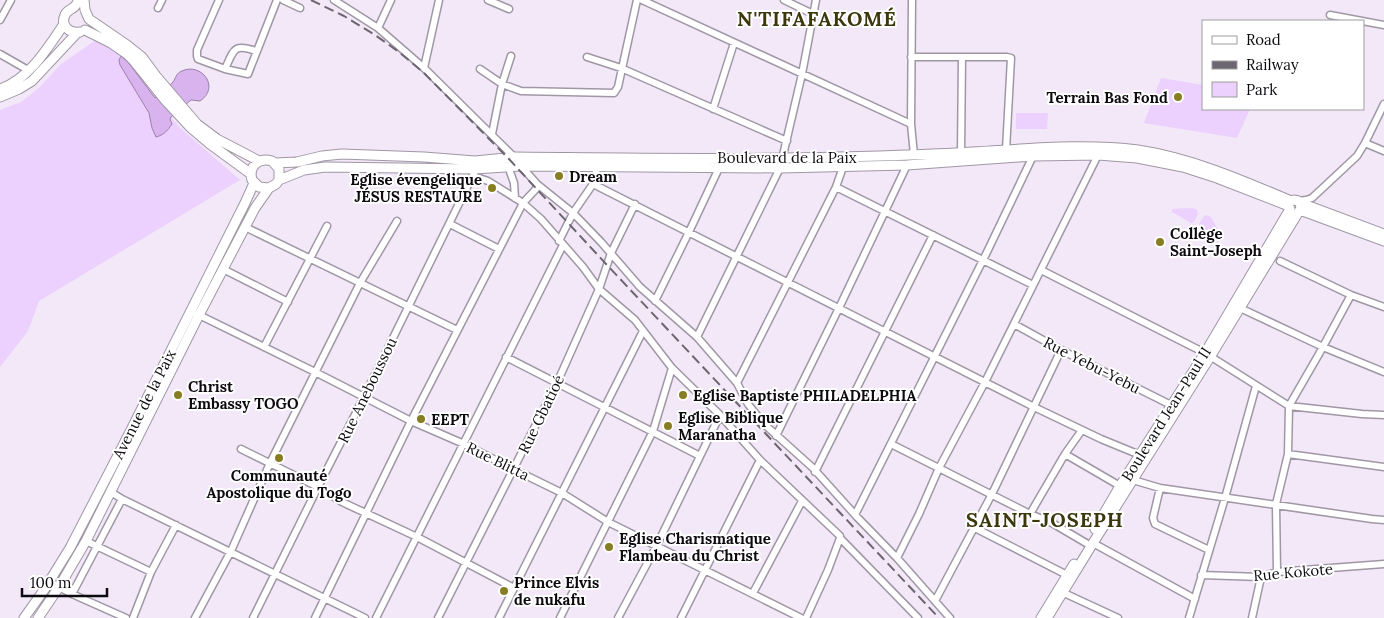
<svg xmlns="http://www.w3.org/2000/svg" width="1384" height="618" viewBox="0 0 1384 618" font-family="Lora,serif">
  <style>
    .green { fill: #ecd0fd }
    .water { fill: #d8b3ee; stroke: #9b81ab }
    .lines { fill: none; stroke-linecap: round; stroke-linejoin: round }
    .street-casing { stroke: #a097a5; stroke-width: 9 }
    .secondary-casing { stroke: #a097a5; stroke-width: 11 }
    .street { stroke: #fff; stroke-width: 6 }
    .secondary { stroke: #fff; stroke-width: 9 }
    .rail { stroke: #6c6670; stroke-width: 2; stroke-dasharray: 10 5; stroke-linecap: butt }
    .poi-dot { fill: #877d23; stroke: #fff; stroke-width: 2 }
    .labels { text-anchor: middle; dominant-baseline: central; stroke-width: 4; stroke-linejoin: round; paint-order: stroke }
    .poi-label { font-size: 15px; font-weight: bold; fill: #0e0b10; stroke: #fff; text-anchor: start }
    .street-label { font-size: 15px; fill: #0e0b10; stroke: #fff }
    .district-label { font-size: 20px; font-weight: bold; letter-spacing: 1px; fill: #3c370d; stroke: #fff }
  </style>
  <rect width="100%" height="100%" fill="#f2e8f8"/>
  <path class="green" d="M96,40L109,45L121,54L119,60L120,65L149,113L152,128L170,119L171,117L179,127L240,180L39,301L28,331L0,367V110L21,102L40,87L61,64Z
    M1161,78L1203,85V109H1250L1237,138L1144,123Z
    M1016,113H1048L1047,129H1016Z
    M1193,208L1197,210L1198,214L1194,222L1191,223L1172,212V209Z
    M1206,215L1211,217L1222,236L1220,238L1200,227L1199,224L1204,216Z"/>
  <path class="water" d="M121,56L128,62L155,98C161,94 168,88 173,82C176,78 176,73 182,71C201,62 221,87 200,101L191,100L171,117L170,119L172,124C168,130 164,135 156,137L152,128L149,113L120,65L119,60Z"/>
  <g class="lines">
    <g class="street-casing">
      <path id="street" d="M219,0L197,50V56L198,59L225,69L248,74L277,0
        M283,0L300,8
        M334,0L378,28L424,68L514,157
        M488,0L509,9
        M642,0L911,124
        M784,0L813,14
        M912,0L911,124L914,155
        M158,8L162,0
        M1330,15L1384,25
        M0,20L11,0
        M378,28L391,0
        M0,54L28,70
        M587,57L621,68L787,141
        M911,57H1007L1011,58L1006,150
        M424,68L439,0
        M225,69C234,50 233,43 256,51
        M480,69L502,84L521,91L614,93L618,87L637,0
        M713,109L734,43
        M492,134L502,84L511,56
        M1365,143L1384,151
        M961,153L962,57
        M508,166L514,183L515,198
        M521,166L537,184L573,213L601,242L640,287L697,337L737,383L748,404L763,423L813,468L857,517L897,558L950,618
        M473,176L488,181L523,203L541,219L583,267L599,289L635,320L672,368L720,415L760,460L840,536V538L918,618
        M593,184L1034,407L1101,439L1140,455
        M836,187L1033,285
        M1299,201L1306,200L1312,198L1357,156L1365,143L1384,104
        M450,224L499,249
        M245,227L457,330
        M559,241L573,213L593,184L598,164
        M1280,261L1351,295L1384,307
        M223,269L288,302
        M1041,270L1205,353L1289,406L1362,414L1384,415
        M655,301L689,232L719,168
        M1240,308L1323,347L1384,372
        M195,313L315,372L411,421L464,444L513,469L562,493L608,522L801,618
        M1014,324L1061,350L1171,405
        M697,337L780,168L802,74L816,0
        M264,347L327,226
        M506,357L700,456
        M737,383L836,187L843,167
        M776,436L839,308L907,165
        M891,444L1030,514L1052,523L1086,543
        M241,449L318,487L342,502L417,537L514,588
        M1065,454L1120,486
        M1288,454L1384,467
        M815,472L933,235
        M1133,480L1160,488L1372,519L1384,520
        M1160,488L1153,518L1155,524L1209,550
        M111,492L122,499L365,618
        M1030,514L1065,454L1082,430
        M855,515L988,250L1033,156V153
        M975,528L1067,575
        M86,541L151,572
        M1093,543L1195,599
        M897,558L919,514L939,468L985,382L1098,155
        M1277,572L1276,504L1288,454L1289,406L1319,354L1351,295
        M1201,575L1261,577L1277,572L1384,564
        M50,582L72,594L126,618
        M753,593L802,501
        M1064,593L1118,618
        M72,594L122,499
        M935,601L992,494L1061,350
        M133,618L151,572L176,525
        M195,618L231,551L270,463L360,283L397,221
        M253,618L318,487L364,397L474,173
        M315,618L411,421L523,203L536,189L537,184
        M376,618L563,245
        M438,618L557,383L599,289L611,253L635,204
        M499,618L643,331
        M560,618L653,431L672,368
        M618,618L657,545L720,415
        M681,618L760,460
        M806,618L828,570L840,538
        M1189,618L1225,498L1256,386
        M1252,618L1261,577"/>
    </g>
    <g class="secondary-casing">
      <path id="secondary" d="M79,0C77,2 77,5 74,7C71,10 67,10 65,15C60,26 70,34 80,32
        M84,0L85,10L89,19L127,45L142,57L156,76L197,124L217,139L259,161
        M85,30L111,43L127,54L133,60L165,100L190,127L210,144L251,174
        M0,89C29,79 47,49 64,24
        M0,97L19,89L32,81L77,33
        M275,163L297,162L322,156L342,154L424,157L475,161L514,157C622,158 730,160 838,157C883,156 927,155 972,152C1027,149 1083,143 1138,150C1191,158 1242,180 1291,201C1296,198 1301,203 1306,205L1384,234
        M269,188L259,187L252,180C248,166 259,157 272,161L279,169V180
        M1300,210L1384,241
        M1095,529L1120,486L1205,353L1290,209
        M24,618L44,590L70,548L129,434L245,203L254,183
        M38,618L59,587L86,541L199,315L255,208L269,188L276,184L279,180L304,170L325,167L474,169L521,166L780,168L907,165L1033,156L1098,155L1137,158L1183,167L1217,178L1289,206
        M1041,618L1074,564
        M1047,618L1093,543L1210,357L1301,208L1300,202"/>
    </g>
    <use href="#street" class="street"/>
    <use href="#secondary" class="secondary"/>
    <path class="rail" d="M311,0L344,16L375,35L399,52L424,73L508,158L607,265L939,618"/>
  </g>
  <g class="poi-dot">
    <circle cx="1178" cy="97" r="5"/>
    <circle cx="559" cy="176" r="5"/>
    <circle cx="492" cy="188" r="5"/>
    <circle cx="1160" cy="242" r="5"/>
    <circle cx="178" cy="395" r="5"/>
    <circle cx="683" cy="395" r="5"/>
    <circle cx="421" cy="419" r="5"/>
    <circle cx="668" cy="426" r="5"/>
    <circle cx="279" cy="458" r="5"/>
    <circle cx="609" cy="547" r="5"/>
    <circle cx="504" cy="591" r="5"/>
  </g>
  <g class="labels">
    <g class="poi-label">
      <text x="1168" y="97" text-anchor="end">Terrain Bas Fond</text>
      <text x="569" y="176">Dream</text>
      <text x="482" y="179" text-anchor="end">Eglise évengelique<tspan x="482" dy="17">JÉSUS RESTAURE</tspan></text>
      <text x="1170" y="233">Collège<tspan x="1170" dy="17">Saint-Joseph</tspan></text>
      <text x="188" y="386">Christ<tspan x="188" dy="17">Embassy TOGO</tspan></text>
      <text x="693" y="395">Eglise Baptiste PHILADELPHIA</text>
      <text x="678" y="417">Eglise Biblique<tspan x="678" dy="17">Maranatha</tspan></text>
      <text x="431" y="419">EEPT</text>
      <text x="279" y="475" text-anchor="middle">Communauté<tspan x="279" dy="17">Apostolique du Togo</tspan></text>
      <text x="619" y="538">Eglise Charismatique<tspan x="619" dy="17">Flambeau du Christ</tspan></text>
      <text x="514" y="582">Prince Elvis<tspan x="514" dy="17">de nukafu</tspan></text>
    </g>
    <g class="street-label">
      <text x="787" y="157">Boulevard de la Paix</text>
      <text transform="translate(1092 365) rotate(27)">Rue Yebu-Yebu</text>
      <text transform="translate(367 390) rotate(-64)">Rue Aneboussou</text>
      <text transform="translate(144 404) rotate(-63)">Avenue de la Paix</text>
      <text transform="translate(541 414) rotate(-64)">Rue Gbatioé</text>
      <text transform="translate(1166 414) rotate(-58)">Boulevard Jean-Paul II</text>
      <text transform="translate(498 461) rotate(26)">Rue Blitta</text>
      <text transform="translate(1293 572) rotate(-5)">Rue Kokote</text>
    </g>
    <g class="district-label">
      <text x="817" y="18">N'TIFAFAKOMÉ</text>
      <text x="1045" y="519">SAINT-JOSEPH</text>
    </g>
  </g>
  <rect x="1202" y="20" width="162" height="90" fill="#ffffff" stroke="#9f9d9f"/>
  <rect x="1212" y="36" width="25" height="8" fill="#ffffff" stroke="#9f9d9f"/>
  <text x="1246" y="45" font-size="15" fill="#0e0b10">Road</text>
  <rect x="1212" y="61" width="25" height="8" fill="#6c6670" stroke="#9f9d9f"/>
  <text x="1246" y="70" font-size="15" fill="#0e0b10">Railway</text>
  <rect x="1212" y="82" width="25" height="15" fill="#ecd0fd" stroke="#9f9d9f"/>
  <text x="1246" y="95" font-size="15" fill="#0e0b10">Park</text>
  <path d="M22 588v8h85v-8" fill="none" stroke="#0e0b10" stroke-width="2.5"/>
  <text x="30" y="588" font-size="15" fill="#0e0b10" stroke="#ffffff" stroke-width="4" paint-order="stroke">100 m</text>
</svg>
